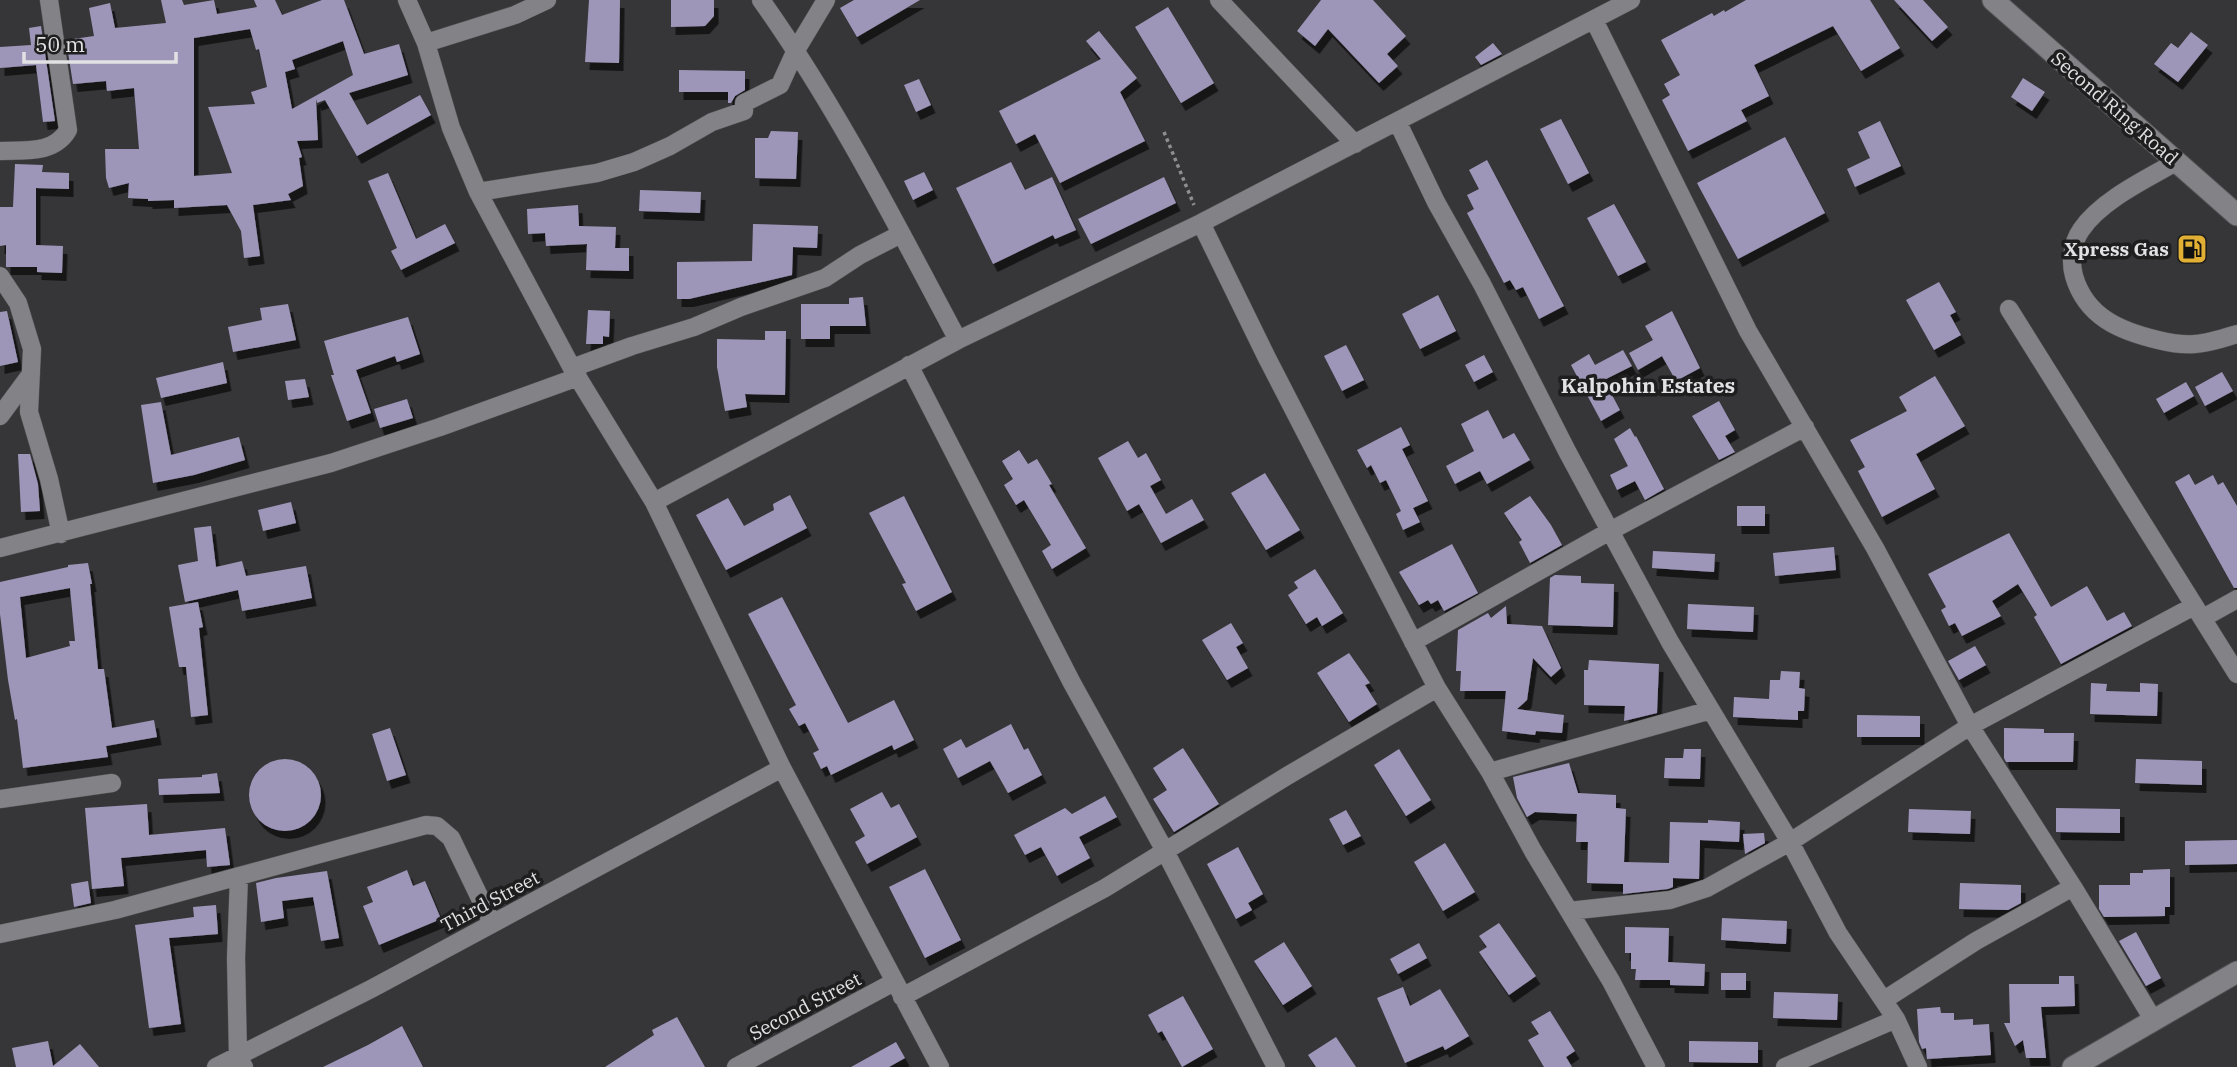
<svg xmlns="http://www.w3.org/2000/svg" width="2237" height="1067" viewBox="0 0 2237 1067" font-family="'IBM Plex Serif',serif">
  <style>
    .building { fill: #9e96b8; fill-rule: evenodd; filter: url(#shadow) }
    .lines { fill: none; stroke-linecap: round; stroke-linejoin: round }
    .minor-casing { stroke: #555457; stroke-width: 19 }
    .tertiary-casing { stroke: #555457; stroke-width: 23 }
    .path { stroke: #8e8e91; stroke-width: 3.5; stroke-dasharray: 3.5 3.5; stroke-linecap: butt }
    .minor { stroke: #838387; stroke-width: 18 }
    .tertiary { stroke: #838387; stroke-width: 21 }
    .labels { text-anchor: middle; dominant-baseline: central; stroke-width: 7; stroke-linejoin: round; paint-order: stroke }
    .street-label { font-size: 19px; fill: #e2e2e4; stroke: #1e1e1f }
    .poi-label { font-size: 19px; font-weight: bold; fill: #e2e2e4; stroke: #1e1e1f; text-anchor: end }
    .neighbourhood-label { font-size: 21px; font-weight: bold; fill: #e2e2e4; stroke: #1e1e1f }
  </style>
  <defs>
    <filter id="shadow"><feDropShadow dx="4.5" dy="8" stdDeviation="0" flood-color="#0009"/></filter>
  </defs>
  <rect width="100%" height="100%" fill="#363639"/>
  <path class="building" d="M161,0H182L184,5L214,0L217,14L257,7L254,0H275L282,15L322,0H344L364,54L399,44L408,75L349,93L367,125L420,95L431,115L357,156L325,100L317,103L316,99L318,140L297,141L302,157L299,158L303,186L288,194L291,200L253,205L260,256L244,258L241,231L227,205L174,208V200L148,201V199L128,198L129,183L109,188L106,178L105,149H139L134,88L107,91L106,81L73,84L66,40L94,36L89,8L110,3L115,28L166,23ZM250,29L256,50L259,49L267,87L251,92L255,104L208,107L232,173L194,176V38ZM343,41L353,75L292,109L285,72L295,69L292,60Z
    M589,0H620L619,63L585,62Z
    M671,0H714V16L705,26L671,27Z
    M854,0H920L857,37L840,8Z
    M1321,0H1373L1406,36L1387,54L1398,66L1379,83L1328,29L1315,46L1297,31Z
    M1746,0H1870L1900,48L1861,71L1833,26L1754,65L1769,96L1741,110L1747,121L1688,151L1662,100L1670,95L1664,84L1680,75L1661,40L1712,13L1714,16L1724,10L1725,12Z
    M1894,0H1923L1948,27L1932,41Z
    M1168,7L1214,83L1181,103L1135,27Z
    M41,26L55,121L43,122L36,65L0,68V47L31,45L29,28Z
    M1099,31L1137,78L1120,92L1145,141L1060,183L1035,134L1016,144L999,111L1101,59L1086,41Z
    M2191,32L2208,45L2178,82L2154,64L2171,43L2178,48Z
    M1493,43L1502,54L1481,65L1475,57Z
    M679,70L745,71V90L735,96L731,103H728V92H679Z
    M2023,78L2045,92L2032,111L2011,97Z
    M919,79L931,105L916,112L904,85Z
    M1561,119L1589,173L1568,184L1540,129Z
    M1880,121L1901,166L1855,187L1847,169L1870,158L1858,132Z
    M771,131L798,132L796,179L755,178V138H768Z
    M1785,137L1825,213L1738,259L1697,183Z
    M1487,160L1564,306L1539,319L1523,287L1516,290L1510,280L1504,283L1467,213L1474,209L1467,195L1479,189L1469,170Z
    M1011,162L1025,190L1052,177L1076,230L1055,239L1053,235L993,264L956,188Z
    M15,164L43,165L42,172L69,173V189L36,188V245L63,246L62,273L37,272V267H6V245L0,246V207H13Z
    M924,172L933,190L913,200L904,181Z
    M388,173L416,239L445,224L455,243L401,270L391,251L397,248L368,181Z
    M1164,177L1176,203L1091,244L1078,219Z
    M640,190L701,192L700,213L639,211Z
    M1614,204L1646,262L1618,276L1587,218Z
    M578,205L579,226L616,227L615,248H629V271L586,270L587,244L546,246L545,233L528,234L527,209Z
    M753,224L818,226L817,248L793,247L792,275L689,299H677V262L752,261Z
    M1939,282L1956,312L1950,315L1961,335L1934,350L1906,300Z
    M1438,295L1456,331L1420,349L1402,314Z
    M863,297L866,326H830V339H801V304H849V298Z
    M288,304L296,340L233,352L228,327L262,320L260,308Z
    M588,310L610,311L609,337L603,336V344H586Z
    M7,311L18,362L0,366V312Z
    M1672,311L1700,368L1676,381L1662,356L1638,370L1629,353L1653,340L1645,326Z
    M408,317L420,354L397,362L395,356L356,370L371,413L347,421L331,375H334L324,341Z
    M765,331H786L785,395L745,394L747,407L725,411L717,367V339L765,340Z
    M1346,345L1364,380L1342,391L1324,356Z
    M1623,350L1632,366L1604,380L1620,410L1601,421L1571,365L1589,354L1595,365Z
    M1484,355L1493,372L1474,382L1465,365Z
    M223,362L227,383L161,398L156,378Z
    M2222,372L2233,391L2205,406L2195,387Z
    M1935,376L1965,426L1916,454L1935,489L1882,517L1858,471L1865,467L1850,440L1907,411L1899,397Z
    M305,379L309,397L288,400L285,381Z
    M2186,382L2194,396L2164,413L2156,399Z
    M407,399L413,418L380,428L374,409Z
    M1719,401L1735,430L1725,436L1735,452L1719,460L1692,416Z
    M161,402L171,455L239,437L245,460L194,475L153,483L141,405Z
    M1488,410L1503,439L1514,433L1530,460L1487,484L1480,471L1455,484L1446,466L1474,451L1461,424Z
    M1401,427L1410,445L1402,449L1428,501L1413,508L1420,522L1403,530L1396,514L1401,511L1386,480L1380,483L1371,465L1367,468L1357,450Z
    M1630,428L1635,437L1636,436L1664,489L1645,500L1635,481L1617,490L1610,475L1628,466L1614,439Z
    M1128,441L1138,458L1146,453L1161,480L1150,486L1166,514L1192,499L1204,520L1161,543L1139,504L1127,511L1098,458Z
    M1019,450L1028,464L1037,459L1052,484L1049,485L1086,548L1052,569L1042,551L1051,545L1024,500L1016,505L1004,485L1013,479L1002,461Z
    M18,454H30L38,484L40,511L21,512Z
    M1265,473L1300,530L1266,550L1231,493Z
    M2189,474L2195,485L2213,475L2218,485L2223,482L2237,506V588H2234L2175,482Z
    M790,495L807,528L726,570L696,515L728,498L744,526L774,510L773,504Z
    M904,496L952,592L916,611L902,584L906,583L869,513Z
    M1530,496L1551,525L1562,545L1530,563L1519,542L1522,540L1504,513Z
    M291,502L296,523L263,531L258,510Z
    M1737,506H1765V526H1737Z
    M211,526L216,567L242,561L246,576L306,566L312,598L242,611L238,590L185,602L178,565L198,561L194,528Z
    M2009,533L2051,607L2087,586L2107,621L2124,612L2132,626L2061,664L2034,617L2037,615L2018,584L1992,601L2001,616L1962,636L1955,623L1949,626L1941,610L1946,607L1928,574Z
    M1452,544L1478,593L1444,611L1438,600L1431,604L1428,600L1419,605L1399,572Z
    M1834,547L1836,570L1775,576L1773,553Z
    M1653,551L1715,554L1714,572L1652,568Z
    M88,563L92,584H90L98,669H104L112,728L154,720L157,737L106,746L108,757L23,768L17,719L15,720L8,680L0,614V582L68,567V565ZM70,588L75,641H69L70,646L26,658L20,597Z
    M1315,569L1343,613L1322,626L1317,617L1306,624L1288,595L1298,588L1294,582Z
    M1555,575L1581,576V583L1614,584L1613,627L1548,625L1550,578Z
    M782,597L848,723L894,700L914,740L894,750L892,745L831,775L827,766L821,769L813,753L819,750L805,723L799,726L789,709L796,705L748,614Z
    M198,602L203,627L199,628L208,715L191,717L186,667H179L169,607Z
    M1688,604L1754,607L1753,632L1687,629Z
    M1506,606L1507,624L1542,626L1561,668L1551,677L1533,658L1527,700L1517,709L1564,715L1562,733L1536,731L1535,735L1502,731L1506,691H1460L1461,671H1456L1458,630L1488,613L1491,618Z
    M1231,623L1243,643L1236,647L1248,668L1227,680L1202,640Z
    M1975,646L1986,665L1959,680L1948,661Z
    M1349,653L1370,683L1365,685L1377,704L1349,722L1317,673Z
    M1589,660L1659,664L1657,713L1624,721L1625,706L1584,705V670H1588Z
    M1781,671L1800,672L1799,688L1805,689L1804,711H1798V720L1733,717L1734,697L1769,699L1770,680H1780Z
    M2091,683L2107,684L2106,691L2140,692V683L2158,684L2157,716L2090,714Z
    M1857,715L1920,716V737H1857Z
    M1011,724L1024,750L1028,748L1042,775L1008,793L990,761L958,778L943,749L961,739L966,748Z
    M390,728L406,775L387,781L372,734Z
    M2004,728L2044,729V733H2074L2073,762H2006L2004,758Z
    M1183,748L1219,804L1174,832L1153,799L1167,790L1153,768Z
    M1399,749L1431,800L1406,816L1374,765Z
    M1684,749H1701L1700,779L1664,778L1665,758H1683Z
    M249 795a36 36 0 1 1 72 0a36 36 0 1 1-72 0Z
    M2136,759L2202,761V785L2135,783Z
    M1569,763L1578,793L1616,795V808L1626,809L1624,862L1669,863L1670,822L1708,823V820L1740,822L1739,842L1700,840L1699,879L1673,878V887L1668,889L1623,894V884L1587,883L1588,842H1576L1577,814L1535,812L1527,817L1517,798L1513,777Z
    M217,773L220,793L159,795L158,779L202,777V775Z
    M882,792L891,808L899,804L917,837L867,864L855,842L865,836L850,809Z
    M1105,796L1117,817L1079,837L1090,858L1057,876L1041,847L1025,855L1014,835L1065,808L1072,814Z
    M147,804L149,835L225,828L230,865L207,867L206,850L121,858L124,886L92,889L85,808Z
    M2056,808L2120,809V833L2056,832Z
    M1909,809L1971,811L1970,834L1908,832Z
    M1346,810L1361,836L1343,845L1329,819Z
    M1764,833L1765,843L1745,854L1743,834Z
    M2237,840V864L2185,865V841Z
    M1445,843L1475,892L1443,911L1414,862Z
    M1238,847L1263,894L1248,903L1252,910L1236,919L1207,864Z
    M925,869L961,940L925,958L889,887Z
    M2170,869V907H2165V916L2104,917L2099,909V885H2130V873H2143V870Z
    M407,870L413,886L425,881L441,919L379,945L363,906L373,902L367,887Z
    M327,871L339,938L321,941L313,897L282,901L284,918L261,922L256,883L276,878Z
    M88,881L91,903L74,907L71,884Z
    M1960,883L2021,885V903L2008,910L1959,909Z
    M216,905L218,934L169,938L181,1024L149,1028L135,925L194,917L193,907Z
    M1722,918L1787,921L1786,944L1721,940Z
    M1499,923L1536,976L1509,995L1479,952L1487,947L1479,936Z
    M1625,927L1669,928L1668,962L1705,964L1704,986L1670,985V980H1635L1636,969H1631V953H1625Z
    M2136,932L2161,978L2146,986L2119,941Z
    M1284,942L1312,986L1283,1005L1254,961Z
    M1419,943L1427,958L1398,974L1390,959Z
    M1721,973H1746V990H1721Z
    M2059,976H2074L2075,1006L2041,1007L2046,1058H2026L2023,1040L2015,1046L2004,1023H2010L2009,984H2059Z
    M1403,987L1410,1006L1440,989L1469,1036L1445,1050L1443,1046L1405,1063L1377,998Z
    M1774,992L1838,994L1837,1020L1773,1018Z
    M1183,996L1213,1049L1182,1067L1162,1031L1158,1033L1148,1015Z
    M1940,1007L1941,1013H1954V1020L1973,1019V1025L1989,1024L1991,1055L1927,1059L1926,1048L1922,1049L1919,1042L1917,1009Z
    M1550,1011L1575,1051L1566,1057L1572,1067H1544L1528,1040L1539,1034L1531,1022Z
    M677,1017L705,1067H605L654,1035L652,1030Z
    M402,1026L423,1067H323L368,1045Z
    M1336,1037L1356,1067H1316L1308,1055Z
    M48,1041L53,1066L80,1044L99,1067H16L12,1048Z
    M1689,1041L1758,1042V1063L1689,1062Z
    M896,1042L905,1058L889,1067H851Z"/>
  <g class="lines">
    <g class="minor-casing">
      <path id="minor" d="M407,0L426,43L451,128L478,192L572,368L654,502L782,768L940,1067
        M761,0C837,107 896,224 958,340
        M1219,0L1355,144
        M1594,20L1748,331L1875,548L1970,726L2073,887L2154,1021
        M426,43L515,15L547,0
        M1398,123L1436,202L1482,284L1568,453L1670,642L1790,842L1838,933L1896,1019L1918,1067
        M0,151C26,150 54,154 68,130L49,0
        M2176,162C2146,179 2100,201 2081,230C2072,243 2070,262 2074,276C2086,317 2120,331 2158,340C2170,343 2184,345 2195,344C2209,343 2224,338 2237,334
        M478,192L597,173L634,162L670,146L712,122L744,111V103L780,85L796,50L826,0
        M1201,223L1267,358L1437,688L1490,772L1533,851L1611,981L1656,1067
        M0,276L18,303L32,349L29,412L49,479L61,534
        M2009,309L2237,674
        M909,365L1072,683L1165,851L1276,1067
        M572,368L632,346L694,327L741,307L825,278L860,255L901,234
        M0,416L31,374
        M654,502L958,340L1201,223L1631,0
        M0,548L331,463L440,427L578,377
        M2203,618L2237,599
        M1413,642L1610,531L1805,427
        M1490,772L1711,710
        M0,799L112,783
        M239,876L236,958L238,1056L244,1067
        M1569,911L1670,900L1707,888L1790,842L1970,726L2194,606
        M0,934L115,910L426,825L437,826L451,838L492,923
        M902,997L1105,888L1287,776L1437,688
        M1884,1000L1976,941L2073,887
        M216,1067L371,989L782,768
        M736,1067L894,982
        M1785,1067L1896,1019"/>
    </g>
    <g class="tertiary-casing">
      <path id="tertiary" d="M1993,0L2237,215
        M2073,1067L2237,972"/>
    </g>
    <path class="path" d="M1164,132L1194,205"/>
    <use href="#minor" class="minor"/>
    <use href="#tertiary" class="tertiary"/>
  </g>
  <defs>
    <g id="fuel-square" transform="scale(1.575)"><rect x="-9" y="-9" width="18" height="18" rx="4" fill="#e1af34" stroke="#1e1e1f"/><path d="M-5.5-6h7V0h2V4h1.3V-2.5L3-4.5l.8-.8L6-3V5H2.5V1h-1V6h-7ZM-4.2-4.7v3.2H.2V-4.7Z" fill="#111"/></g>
  </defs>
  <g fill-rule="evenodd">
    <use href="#fuel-square" x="2192" y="249"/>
  </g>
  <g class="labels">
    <g class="street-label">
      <text transform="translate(2115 108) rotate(41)">Second Ring Road</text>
      <text transform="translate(490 901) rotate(-28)">Third Street</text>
      <text transform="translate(805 1006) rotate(-28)">Second Street</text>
    </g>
    <g class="poi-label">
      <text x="2169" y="249">Xpress Gas</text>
    </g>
    <g class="neighbourhood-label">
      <text x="1648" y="385">Kalpohin Estates</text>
    </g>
  </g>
  <path d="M24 52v10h152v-10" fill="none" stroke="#e2e2e4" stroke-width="3.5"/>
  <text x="35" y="52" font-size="21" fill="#e2e2e4" stroke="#1e1e1f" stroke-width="5" paint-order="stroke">50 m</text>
</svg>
